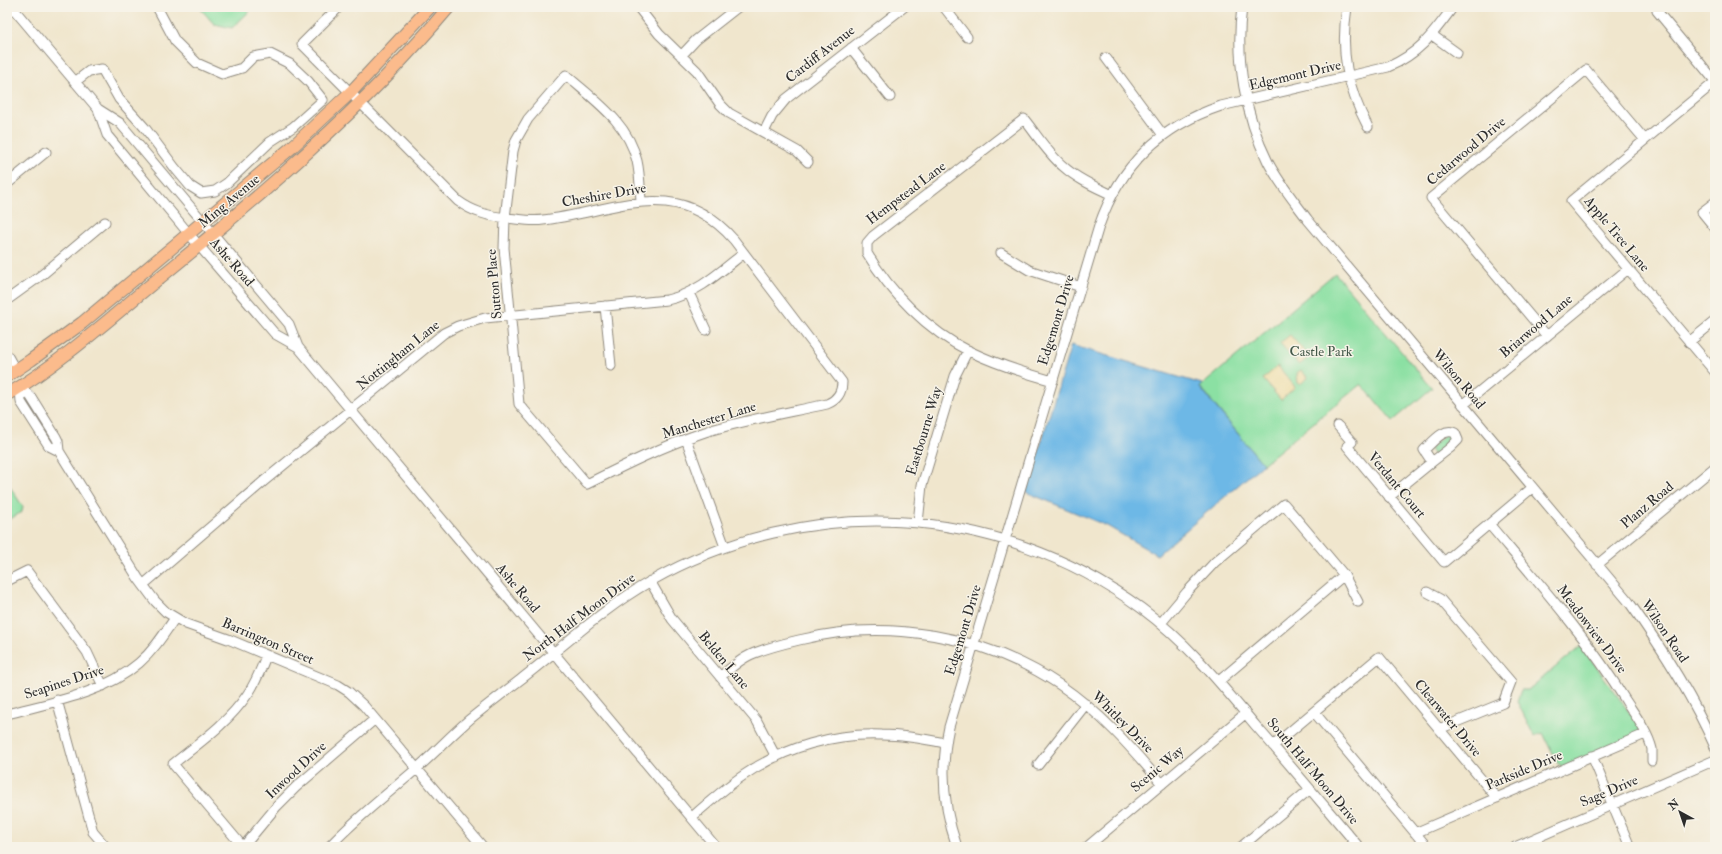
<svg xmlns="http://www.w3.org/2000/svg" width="1722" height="854" viewBox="0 0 1722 854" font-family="'IM FELL Double Pica',serif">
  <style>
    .green { fill: #8be0a3; stroke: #5b8667 }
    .sand { fill: #eeda9e; stroke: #8c8264 }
    .water { fill: #6db8e6; stroke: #4c7288 }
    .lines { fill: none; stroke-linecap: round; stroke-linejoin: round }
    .minor-casing { stroke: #8e887c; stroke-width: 11 }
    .major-casing { stroke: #8e887c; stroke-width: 14 }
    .minor { stroke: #fff; stroke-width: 9 }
    .major { stroke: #fbbb8c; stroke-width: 12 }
    .labels { text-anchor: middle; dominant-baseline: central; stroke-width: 3; stroke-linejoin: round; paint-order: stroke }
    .street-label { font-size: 14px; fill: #2b2b2b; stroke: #f7f3e8 }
    .park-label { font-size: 14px; fill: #435849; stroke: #f7f3e8 }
  </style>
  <rect width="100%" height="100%" fill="#f7f3e8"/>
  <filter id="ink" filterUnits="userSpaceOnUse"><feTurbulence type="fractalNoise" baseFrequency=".025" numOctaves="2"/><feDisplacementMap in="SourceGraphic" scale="8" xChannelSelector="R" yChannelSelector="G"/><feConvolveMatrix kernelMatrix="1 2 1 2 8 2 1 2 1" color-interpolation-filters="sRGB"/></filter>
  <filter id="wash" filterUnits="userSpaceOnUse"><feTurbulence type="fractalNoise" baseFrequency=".012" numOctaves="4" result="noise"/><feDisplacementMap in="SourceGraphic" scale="16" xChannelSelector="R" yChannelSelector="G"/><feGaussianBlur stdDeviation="0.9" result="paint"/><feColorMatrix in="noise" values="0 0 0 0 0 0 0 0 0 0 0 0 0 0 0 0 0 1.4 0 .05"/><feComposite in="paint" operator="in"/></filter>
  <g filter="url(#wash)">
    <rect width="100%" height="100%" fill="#f0e6cd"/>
    <path class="green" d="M199,7H254L232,28L214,24Z
      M1335,273L1432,388L1393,421L1361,384L1263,464L1200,387Z
      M1447,432L1456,436L1436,455H1434L1430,449Z
      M7,482L23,507L22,512L10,519L7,515Z
      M1580,647H1582L1645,734L1562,769L1560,764H1558L1543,733L1534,736L1517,701L1521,690H1528Z"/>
    <path class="sand" d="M1290,335L1309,357L1299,365L1280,343Z
      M1278,366L1295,387L1281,400L1263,379Z
      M1301,370L1308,378L1300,384L1298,383L1297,373Z"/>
    <path class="water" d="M1071,345L1202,384L1200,388L1263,464L1157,555L1107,526L1026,492Z"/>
  </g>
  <g filter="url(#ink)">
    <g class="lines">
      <g class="minor-casing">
        <path id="minor" d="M12,7L98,109L120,123L289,324L298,347L275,334L189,234L107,135L98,109
          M339,7L302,44L458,201C473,212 488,216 507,218C519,219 531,222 543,220C614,212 676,173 734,240L842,382C842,393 837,400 827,404C786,413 745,420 705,432C663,446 625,465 587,484L519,404L504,248L505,218L513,151L516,140L528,119L566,75C594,100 628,122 637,161C640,174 640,188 641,201
          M638,7L659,34L697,71L720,104L729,113L797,151L808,162
          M944,7L967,37
          M1242,7C1235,58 1245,116 1268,162C1279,183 1294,201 1308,220L1629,602C1662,648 1692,695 1715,747
          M1347,7C1340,52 1347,87 1368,127
          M1662,7L1657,11L1715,81
          M1432,35L1457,53
          M851,48L890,97
          M681,56L696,40L738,7
          M1106,58L1163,135
          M75,82L89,71L102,69L119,99L145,128L175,168L190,186L201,193L215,191L227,183L270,142L293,127L323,100L308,81L290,64L270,54L253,57L242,68L222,74L197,63L175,41L157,7
          M1715,82L1571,201L1715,372
          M764,132L772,116L786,99L904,7
          M7,184L46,152
          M1715,202L1702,212L1715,228
          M1001,253L1029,270L1081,287
          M689,293L706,330
          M7,300L43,274L105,222
          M605,306L611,366
          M1547,336L1431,198L1586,70L1645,140
          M1689,342L1715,321
          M298,347L716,847
          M7,355L12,364L10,374L8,373
          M1053,381C1024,373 996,364 969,351C928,331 890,292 867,253V243L873,236L1024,119C1037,135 1048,154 1064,167C1077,179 1096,187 1112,195
          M20,387L31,397L56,437L58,441L59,451L138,578L155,601L166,612L186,624L228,639L338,685L349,692L364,706L483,847
          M20,387L21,402L49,446L59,451
          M1463,405L1628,269
          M1338,426L1352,442L1347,446L1444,562L1532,488
          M686,439L725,547
          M1389,497L1432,462L1424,450C1433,442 1444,427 1455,433L1458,440L1450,448L1432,462
          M918,523L922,485L926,472L955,376L968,350
          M1489,524C1537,581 1587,637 1626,701C1635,715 1648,732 1652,749C1652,753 1652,758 1652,761
          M1597,565L1715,467
          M7,581L27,571L87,652L103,686
          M650,581L672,619L757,721L776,757
          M143,585L264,481L444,333L458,326L485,318L667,300C698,293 720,272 744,253
          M1427,592L1440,599L1511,682L1503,703L1439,729
          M1161,623L1187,592L1215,562L1284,504L1344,575L1358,602
          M720,677C730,669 739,660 750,655C765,648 782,644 799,640C886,618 985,635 1060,685C1100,712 1131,747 1162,784
          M1219,681L1344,575
          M57,700L93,832L106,847
          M1314,712L1427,847
          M7,714C52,702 103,694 139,663C154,650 164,634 175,618
          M1273,746L1379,657L1497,798
          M1592,756L1630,847
          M1038,765L1086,704
          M692,817C709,802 726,787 744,775C785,747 834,733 882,735C903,735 925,739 945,743
          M1415,833L1645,734
          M243,847L173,764C199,743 228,723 247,695C256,683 261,669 266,656
          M243,847L277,806L296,787L375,719
          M329,847C355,819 385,796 414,771C433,755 450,736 470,719C486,706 503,693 520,680C563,647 603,608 651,581C807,493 996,502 1141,608C1186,641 1221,684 1256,726C1291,766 1325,807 1359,847
          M957,847C943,807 940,768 949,727L1099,226C1120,165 1161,126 1221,106L1388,67C1420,53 1433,34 1453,7
          M1087,847L1246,713
          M1241,847L1310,789
          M1515,847L1715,760"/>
      </g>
      <g class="major-casing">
        <path id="major" d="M7,376L31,360L82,323L291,148L351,92L430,7
          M7,395C62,362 109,319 158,279C262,195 363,109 449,7"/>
      </g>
      <use href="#minor" class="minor"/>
      <use href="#major" class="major"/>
    </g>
  </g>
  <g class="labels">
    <g class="street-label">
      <text transform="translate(820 54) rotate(-38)">Cardiff Avenue</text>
      <text transform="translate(1295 75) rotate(-13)">Edgemont Drive</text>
      <text transform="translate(1466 151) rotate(-40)">Cedarwood Drive</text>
      <text transform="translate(906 193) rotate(-37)">Hempstead Lane</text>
      <text transform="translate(604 195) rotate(-10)">Cheshire Drive</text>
      <text transform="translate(229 201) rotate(-40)">Ming Avenue</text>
      <text transform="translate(1617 234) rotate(50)">Apple Tree Lane</text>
      <text transform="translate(232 262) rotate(49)">Ashe Road</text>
      <text transform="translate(494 284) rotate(-95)">Sutton Place</text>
      <text transform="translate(1056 320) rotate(-73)">Edgemont Drive</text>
      <text transform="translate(1536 326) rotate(-40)">Briarwood Lane</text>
      <text transform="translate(398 355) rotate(-39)">Nottingham Lane</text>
      <text transform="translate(1459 379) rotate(50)">Wilson Road</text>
      <text transform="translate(709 420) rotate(-17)">Manchester Lane</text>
      <text transform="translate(924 431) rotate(-73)">Eastbourne Way</text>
      <text transform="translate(1397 485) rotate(50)">Verdant Court</text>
      <text transform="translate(1647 505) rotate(-40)">Planz Road</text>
      <text transform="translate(518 588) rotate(50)">Ashe Road</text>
      <text transform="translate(579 617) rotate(-37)">North Half Moon Drive</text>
      <text transform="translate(1592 629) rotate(53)">Meadowview Drive</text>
      <text transform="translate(963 630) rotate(-73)">Edgemont Drive</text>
      <text transform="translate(1665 631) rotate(56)">Wilson Road</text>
      <text transform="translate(268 641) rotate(23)">Barrington Street</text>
      <text transform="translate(724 660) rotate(50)">Belden Lane</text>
      <text transform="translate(64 682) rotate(-18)">Seapines Drive</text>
      <text transform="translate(1448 718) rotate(50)">Clearwater Drive</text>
      <text transform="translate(1123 722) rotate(45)">Whitley Drive</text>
      <text transform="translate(1157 769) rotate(-40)">Scenic Way</text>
      <text transform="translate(296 770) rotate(-43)">Inwood Drive</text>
      <text transform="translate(1524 770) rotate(-23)">Parkside Drive</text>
      <text transform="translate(1313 771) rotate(50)">South Half Moon Drive</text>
      <text transform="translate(1609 791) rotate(-23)">Sage Drive</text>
    </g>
    <g class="park-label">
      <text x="1321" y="351">Castle Park</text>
    </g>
  </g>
  <rect width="1722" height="854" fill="none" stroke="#f7f3e8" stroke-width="24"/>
  <g transform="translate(1680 812) rotate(320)" stroke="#f7f3e8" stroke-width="3" paint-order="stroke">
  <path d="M0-3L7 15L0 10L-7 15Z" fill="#2b2b2b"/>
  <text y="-6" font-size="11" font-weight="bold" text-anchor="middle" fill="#2b2b2b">N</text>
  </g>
</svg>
